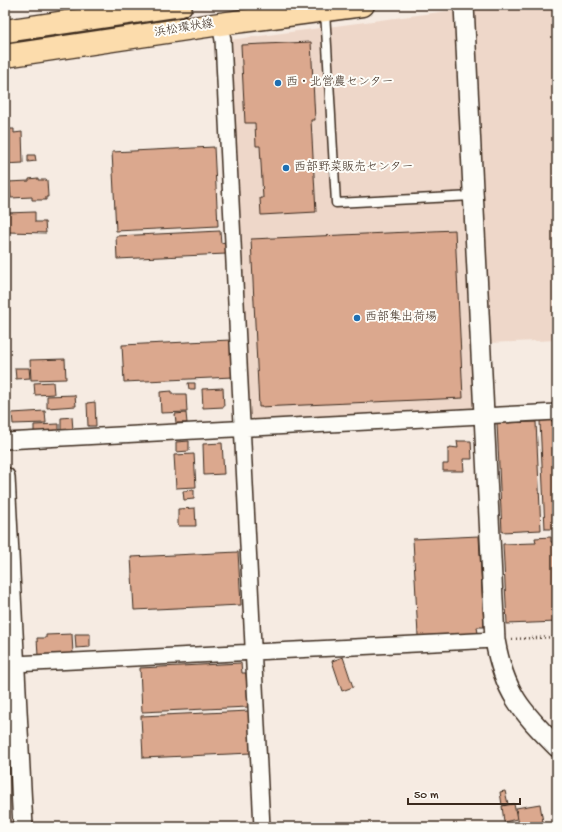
<svg xmlns="http://www.w3.org/2000/svg" width="562" height="832" viewBox="0 0 562 832" font-family="'Gochi Hand','Klee One',sans-serif">
  <style>
    .built { fill: #eed7c9 }
    .building { fill: #dba88e; stroke: #3b2a1e }
    .lines { fill: none; stroke-linecap: round; stroke-linejoin: round }
    .service-casing { stroke: #3b2a1e; stroke-width: 11 }
    .minor-casing { stroke: #3b2a1e; stroke-width: 18 }
    .tertiary-casing { stroke: #3b2a1e; stroke-width: 22 }
    .primary-casing { stroke: #3b2a1e; stroke-width: 25 }
    .path { stroke: #3b2a1e; stroke-width: 2.5; stroke-dasharray: 1 3; stroke-linecap: butt }
    .service { stroke: #fdfcf7; stroke-width: 8 }
    .minor { stroke: #fdfcf7; stroke-width: 15 }
    .tertiary { stroke: #fdfcf7; stroke-width: 19 }
    .primary { stroke: #fcdcac; stroke-width: 22 }
    .poi-dot { fill: #1f6fb2; stroke: #fdfcf7; stroke-width: 1.5 }
    .labels { text-anchor: middle; dominant-baseline: central; stroke-width: 4; stroke-linejoin: round; paint-order: stroke }
    .street-label { font-size: 12px; fill: #3b2a1e; stroke: #fdfcf7 }
    .poi-label { font-size: 12px; fill: #3b2a1e; stroke: #fdfcf7; text-anchor: start }
  </style>
  <rect width="100%" height="100%" fill="#f6ebe2"/>
  <filter id="ink" filterUnits="userSpaceOnUse"><feTurbulence type="fractalNoise" baseFrequency=".025" numOctaves="2"/><feDisplacementMap in="SourceGraphic" scale="8" xChannelSelector="R" yChannelSelector="G"/><feConvolveMatrix kernelMatrix="1 2 1 2 8 2 1 2 1" color-interpolation-filters="sRGB"/></filter>
  <g filter="url(#ink)">
    <path class="built" d="M512,5H557V340L489,343L473,9Z
      M455,10L475,405L468,410L254,421L249,415L230,40Z"/>
    <path class="building" d="M311,42L315,120H311L316,212L261,215L260,198H263L260,146H256L255,123H245L241,45Z
      M5,129H14V133L22,132L23,163L5,164Z
      M214,147L218,226L116,231L112,152Z
      M28,155H35L36,161L28,162Z
      M38,178V180H47L48,197H46V200H32V197L11,198L10,187H8V182L29,181V179Z
      M35,212V222H45L46,233L7,232L6,213Z
      M455,230L463,398L259,407L251,239Z
      M220,231L221,243L225,242L226,254L117,259L116,236Z
      M231,340L233,377L124,382L122,345Z
      M65,359L66,379L31,380L30,360Z
      M15,368H29L30,378L16,379Z
      M53,382L54,394L35,395L34,383Z
      M188,383H195V389H189Z
      M223,388L224,407L203,408L202,389Z
      M172,391V394H186L187,412L161,413L160,392Z
      M75,395L76,406L47,408V396Z
      M95,402L96,426H88L87,403Z
      M45,411L46,423L13,424L12,413Z
      M186,413L187,423H176L175,414Z
      M72,417L73,430H61V418Z
      M557,420V529H545L540,421Z
      M536,422L541,530L502,532L497,423Z
      M59,424V431L34,432V425Z
      M189,441V451L176,452V442Z
      M457,441H471L472,459H463L464,471H443V464H448V449H450V447L458,448Z
      M222,443L224,474L204,475L203,444Z
      M194,454L196,487L176,488L174,455Z
      M194,490V499L184,500L183,491Z
      M195,508L196,526H178V509Z
      M479,536L484,627H477L478,633L418,636L413,539Z
      M551,537V542H557V622L507,624L503,544L536,543L535,538Z
      M238,552L241,605L134,610L131,557Z
      M72,634L73,654L38,656L37,638H46V635Z
      M75,634H90V647L76,648Z
      M343,657L353,687L342,691L332,661Z
      M241,663L242,673H246L248,707L142,712L140,668Z
      M249,711L251,753L143,758L141,716Z
      M6,742L10,759L5,760V743Z
      M505,791L508,804L502,805L500,792Z
      M514,804L517,819L504,822L502,806Z
      M540,804L543,822L519,826L516,808Z"/>
    <g class="lines">
      <g class="service-casing">
        <path id="service" d="M325,11L336,203L473,196"/>
      </g>
      <g class="minor-casing">
        <path id="minor" d="M220,24L223,40L262,827
          M5,441L557,412
          M14,664L495,640"/>
      </g>
      <g class="tertiary-casing">
        <path id="tertiary" d="M464,5L495,640C504,692 521,711 557,747
          M5,477L23,827"/>
      </g>
      <g class="primary-casing">
        <path id="primary" d="M5,31L181,5
          M5,56L220,24L363,5"/>
      </g>
      <path class="path" d="M512,639L557,637"/>
      <use href="#service" class="service"/>
      <use href="#minor" class="minor"/>
      <use href="#tertiary" class="tertiary"/>
      <use href="#primary" class="primary"/>
    </g>
  </g>
  <g class="poi-dot">
    <circle cx="278" cy="83" r="4"/>
    <circle cx="286" cy="168" r="4"/>
    <circle cx="357" cy="318" r="4"/>
  </g>
  <g class="labels">
    <g class="street-label">
      <text transform="translate(184 29) rotate(-9)">浜松環状線</text>
    </g>
    <g class="poi-label">
      <text x="286" y="83">西・北営農センター</text>
      <text x="294" y="168">西部野菜販売センター</text>
      <text x="365" y="318">西部集出荷場</text>
    </g>
  </g>
  <rect width="562" height="832" fill="none" stroke="#fdfcf7" stroke-width="20"/>
  <rect x="10" y="10" width="542" height="812" fill="none" stroke="#3b2a1e" stroke-width="1.5" filter="url(#ink)"/>
  <path d="M408 798v6h112v-6" fill="none" stroke="#3b2a1e" stroke-width="2"/>
  <text x="414" y="798" font-size="12" fill="#3b2a1e" stroke="#fdfcf7" stroke-width="3" paint-order="stroke">50 m</text>
</svg>
